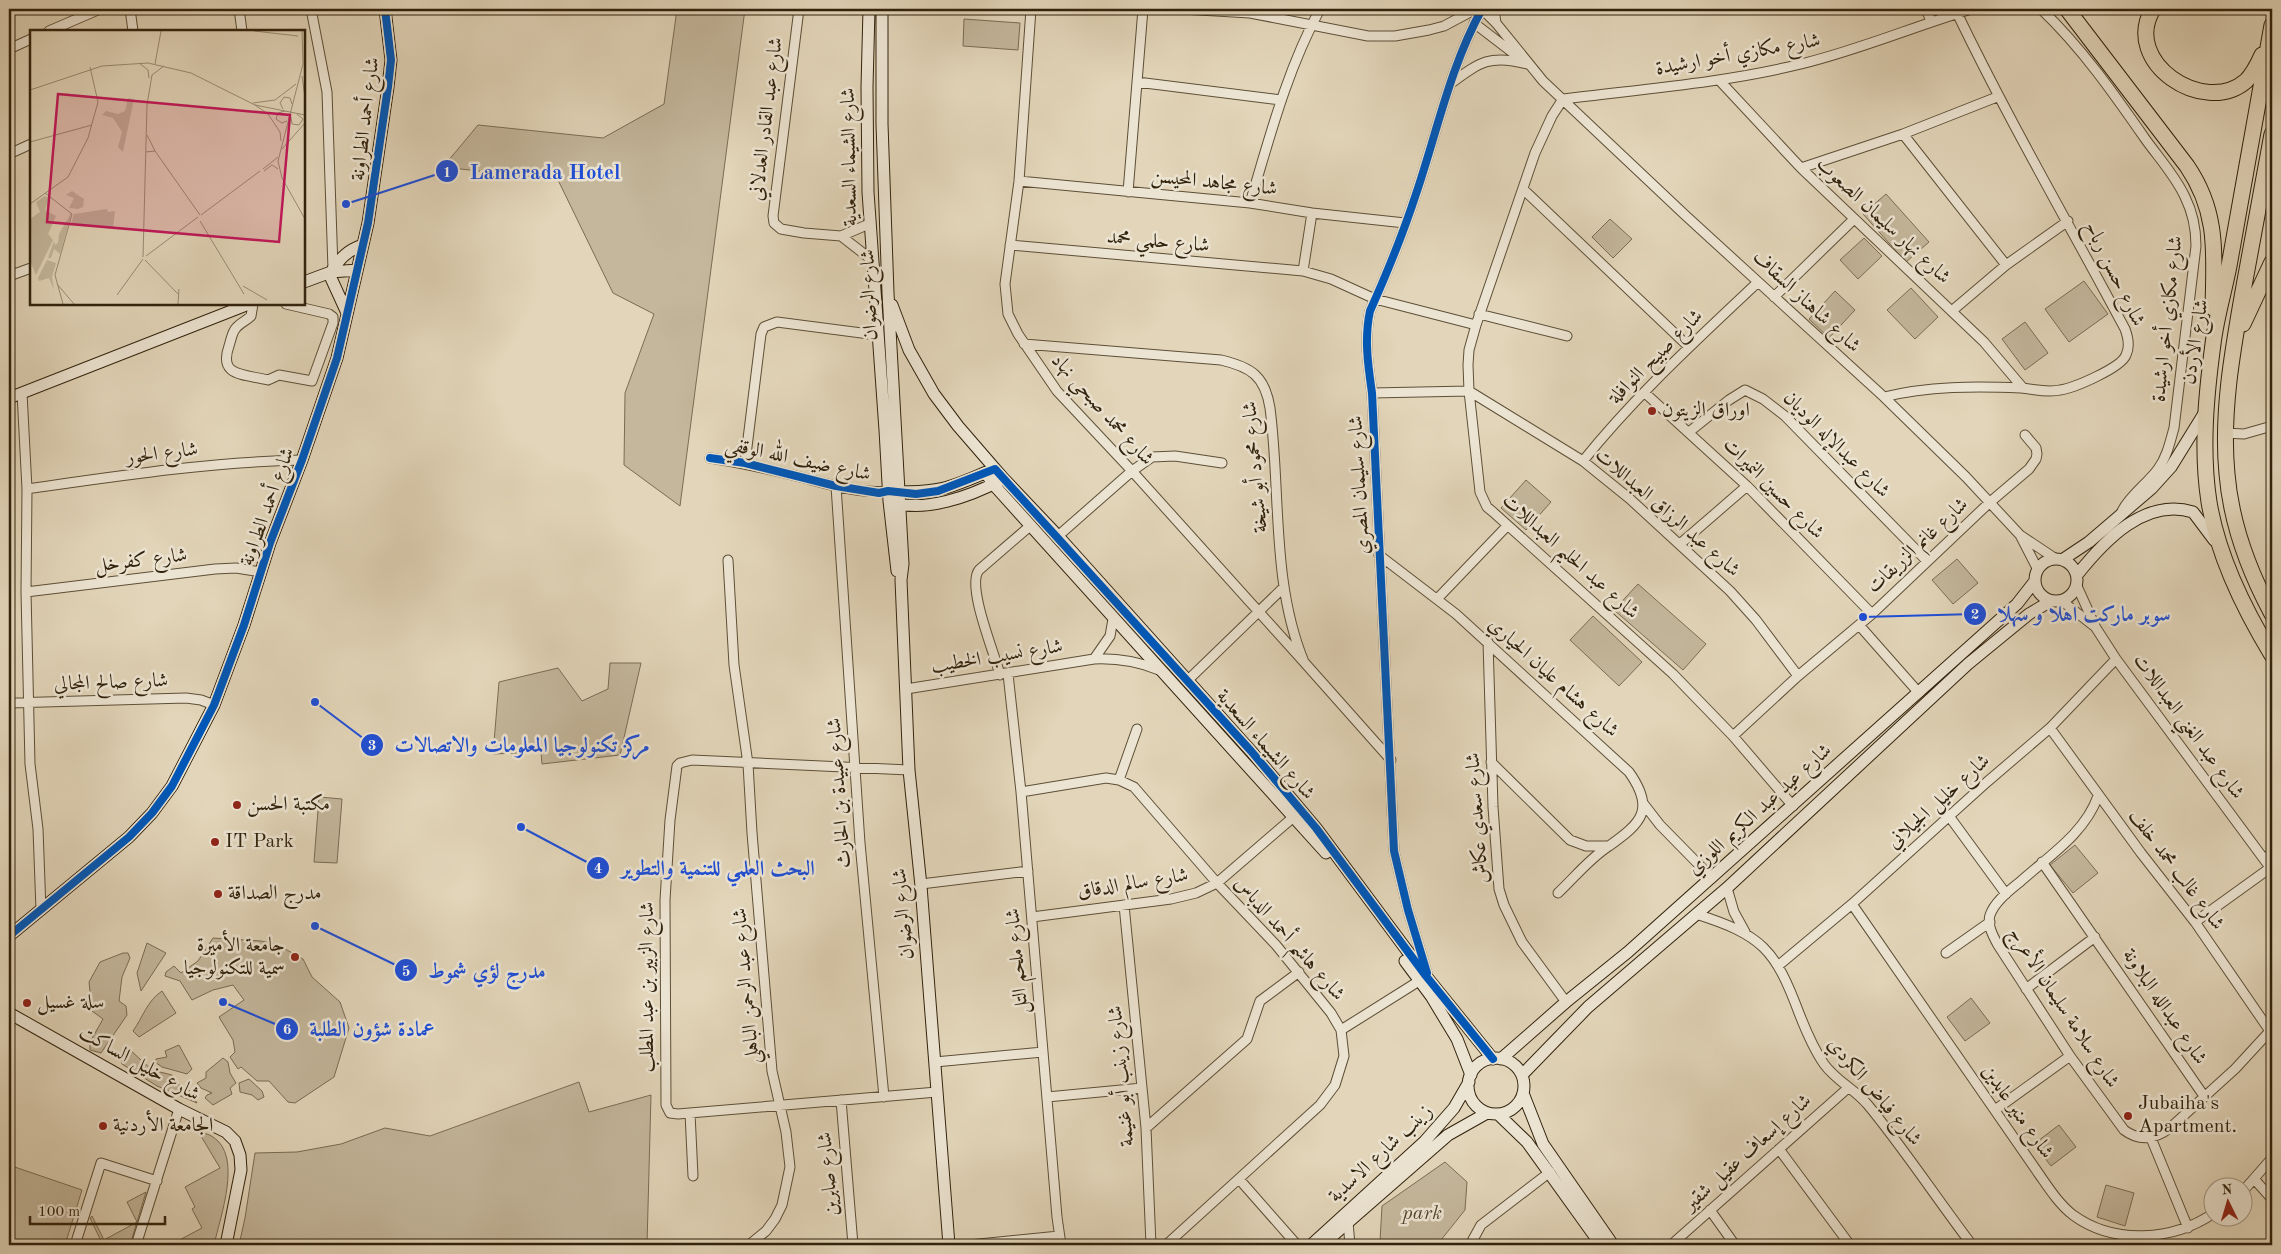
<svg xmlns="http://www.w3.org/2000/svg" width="2281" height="1254" viewBox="0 0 2281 1254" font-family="'Old Standard TT',Amiri,serif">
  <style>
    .green { fill: #c4b79c; stroke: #7a6c54 }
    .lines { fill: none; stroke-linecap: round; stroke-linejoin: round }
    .street-casing { stroke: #5d4f37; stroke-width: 11 }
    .secondary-casing { stroke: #31220c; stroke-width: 13 }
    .highway-casing { stroke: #31220c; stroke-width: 17 }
    .street { stroke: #ece4d2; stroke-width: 9 }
    .secondary { stroke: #ece4d2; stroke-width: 11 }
    .highway { stroke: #e2d5b9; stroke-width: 15 }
    .cycleway-casing { stroke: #ece4d2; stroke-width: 11 }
    .cycleway { stroke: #0057b8; stroke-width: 8 }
    .poi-dot { fill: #8f2418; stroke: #ece4d2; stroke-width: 2 }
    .labels { text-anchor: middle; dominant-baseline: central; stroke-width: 5; stroke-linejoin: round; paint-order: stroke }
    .street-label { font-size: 20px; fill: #31220c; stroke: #ece4d2 }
    .poi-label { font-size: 20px; fill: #31220c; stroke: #ece4d2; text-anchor: start }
    .park-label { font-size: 20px; font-style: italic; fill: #564730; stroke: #ece4d2 }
    .inset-road { fill: none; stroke: #9b8d74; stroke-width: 1 }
    .view { fill: #c2185b; fill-opacity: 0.15; stroke: #c2185b; stroke-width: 2.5 }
    .inset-edge { fill: none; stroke: #31220c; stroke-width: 2.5 }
    .leader { fill: none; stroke: #1d4ed8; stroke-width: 2 }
    .callout-dot { fill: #1d4ed8; stroke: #ece4d2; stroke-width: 2 }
    .mark-label { font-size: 15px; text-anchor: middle; font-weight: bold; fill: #fff }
    .callout-label { font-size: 21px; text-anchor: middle; font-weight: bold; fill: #1d4ed8; stroke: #ece4d2; stroke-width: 5; stroke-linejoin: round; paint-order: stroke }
  </style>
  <rect width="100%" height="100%" fill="#e2d5b9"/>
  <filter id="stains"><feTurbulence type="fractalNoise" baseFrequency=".004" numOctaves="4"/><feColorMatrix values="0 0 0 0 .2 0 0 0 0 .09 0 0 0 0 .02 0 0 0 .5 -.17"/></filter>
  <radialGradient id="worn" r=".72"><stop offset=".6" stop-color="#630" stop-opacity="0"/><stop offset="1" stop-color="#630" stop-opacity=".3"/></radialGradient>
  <path class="green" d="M677,9H745L680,506L624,465L625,393L654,314L613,293L558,180L443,167L478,125L603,138L664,104Z
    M964,19L1020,23L1018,50L963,46Z
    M1886,194L1929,242L1906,262L1863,214Z
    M1610,219L1632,239L1613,258L1592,237Z
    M1864,238L1882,256L1858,279L1840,260Z
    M2084,281L2108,314L2069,342L2045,309Z
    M1911,288L1938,317L1915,339L1887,310Z
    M1835,291L1855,310L1829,338L1809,319Z
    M2025,322L2048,353L2025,370L2002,339Z
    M1526,480L1551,502L1526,530L1501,508Z
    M1957,559L1978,583L1953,604L1932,580Z
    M1638,584L1706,644L1683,670L1614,610Z
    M1593,616L1642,662L1619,686L1570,640Z
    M610,663H641L620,755L542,764L541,752L493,754L499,682L558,668L582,701L608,689Z
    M319,797L342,799L337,863L314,862Z
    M2075,845L2098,873L2073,893L2050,865Z
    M213,938L261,941L278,945L303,959L312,977L340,1002L349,1028L334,1077L295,1103L288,1102L269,1081H257L241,1067L238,1069L230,1057L235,1052L233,1040L219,1017L244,1000L233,985L213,990L192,1000L180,981L165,976L166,972L174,966L181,973L198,961Z
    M147,943L166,953L141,991L137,973Z
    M123,953H128L130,958L122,977L119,1001L126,1006L127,1015L101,1053L90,1050V1042L103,1019L92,1011L89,982L100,962Z
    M162,991L176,1013L139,1037L133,1031C143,1017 147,1001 162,991Z
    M1971,998L1990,1023L1965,1041L1947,1017Z
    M179,1045L192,1069L187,1074L162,1067L155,1062L156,1059L167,1057L165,1051Z
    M129,1049L152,1070L172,1075L179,1085L189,1090L197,1103L157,1086L122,1064L121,1053Z
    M223,1058L228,1062L230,1073L236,1083L230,1088L232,1094L213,1105L205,1098L207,1095L212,1093L201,1088L197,1083L206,1078V1072Z
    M249,1079L262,1091L264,1097L258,1100L252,1095L240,1092L239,1083Z
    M579,1082L589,1112L651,1095L647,1245H239L245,1218L255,1153L297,1152L341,1144L385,1128L430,1136Z
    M2059,1125L2076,1147L2051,1166L2034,1144Z
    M198,1131C203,1133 209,1134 213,1137C243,1156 220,1217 214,1245H170L202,1228L192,1209L195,1207L185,1187L220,1168Z
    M1445,1162L1467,1182L1465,1210L1437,1245H1383L1380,1241L1382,1206Z
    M9,1165L82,1190L65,1245H9Z
    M2106,1185L2134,1193L2125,1226L2097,1217Z
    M146,1192L130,1245H103L90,1218L92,1216L104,1240L137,1222L127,1202Z"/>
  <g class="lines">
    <g class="street-casing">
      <path id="street" d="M130,9L133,31
        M239,9L242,31
        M311,9L327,92L333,269
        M799,9L773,216L774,223L781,229L804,233L841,236L869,224
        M1031,9L1019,181L1005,284L1008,314L1018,334L1057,391L1132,471L1304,662
        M1182,9L1250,13L1368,36H1395L1429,30L1444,26L1474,10L1482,9
        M1482,9L1496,23L1543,81L1685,215L1884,397L1966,477L2020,535L2056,559
        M1494,9L1496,23
        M1926,9L1931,21
        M2041,9C2082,48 2114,94 2146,140C2159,158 2176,177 2185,197C2193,213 2196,229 2196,246L2174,428C2170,442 2167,457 2158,469C2147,484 2131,494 2122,511
        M1494,10L1505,9
        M1474,23L1517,56
        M49,31L100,9
        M9,49L31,39
        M1719,80L1801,168L1984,342L2023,388
        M1137,82L1281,100
        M1450,84C1480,62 1490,54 1527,64
        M1563,99L1552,116L1535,153L1476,325L1469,350L1468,365L1469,391L1480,492L1487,507L1493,512L1673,674L1733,736L1793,806
        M1563,99C1643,89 1723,83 1801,64C1859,50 1915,26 1972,9
        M1903,134L2006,265
        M9,154L31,144
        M1801,168L1903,134L1997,97
        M1019,181L1250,203L1312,213L1405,223
        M1523,189L1689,347
        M1128,192L1143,9
        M1250,203C1270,136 1287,70 1320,9
        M841,236L872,260
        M1010,245L1303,271L1331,279L1375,299L1476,325
        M1303,271L1312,213
        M9,276L31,268
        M1774,297L1854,219
        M253,304L251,316C246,321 240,323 236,328C232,332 231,340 229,346C218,377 244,374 268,380L279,375L312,381L333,323V317L329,314L286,304
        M1953,310L2006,265L2068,221
        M1479,314L1567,336
        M1024,344L1221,360C1251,367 1265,376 1270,408C1281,492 1271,582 1304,662L1391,760
        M22,393L27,489L26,592L30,764L38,829L41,910
        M1372,393L1469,391L1583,461L1630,499L1730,591L1756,620L1798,676
        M1645,393L1747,486L1872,614
        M1884,397C1928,386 1976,386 2021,388C2034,389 2047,393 2060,390C2074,388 2121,368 2126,355C2130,347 2128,337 2125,329C2069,224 2009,121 1957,13
        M1689,432L1729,400L1745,390L1763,399L1785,416L1927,561
        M2224,433L2244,434L2272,426
        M710,458C742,463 773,470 804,478C831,485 861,494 888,491
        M1583,461C1635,396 1698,339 1758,282
        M745,463L761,334L764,327L777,322L877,335
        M836,486L860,843L884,1097
        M27,489C118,476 210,462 302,460
        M2020,535L2038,570
        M1058,536L1132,471L1152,457L1175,456L1222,463
        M1680,544L1747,486
        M1379,555L1456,614L1629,772C1656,810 1641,823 1609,846C1590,858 1574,878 1558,893
        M728,560L734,665L748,764L752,833L772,1071L786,1132L790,1167L782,1205L775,1219L766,1231L749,1245
        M2077,586L2096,628L2116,659L2272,870
        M26,592L215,569L236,568L261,572
        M1438,598L1507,526
        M2062,601L2094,626
        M1859,625L1919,693
        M1488,642L1493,807L1499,889L1504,905L1522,942L1566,1002
        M1094,659L1110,636L1113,619
        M1008,674L1021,792L1057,1217L1061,1245
        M1000,675C995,654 966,586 979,570L1030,526
        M1187,681L1283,588
        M906,689L1094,659C1118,658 1137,661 1159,670
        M9,703L186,698L201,700L214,705
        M2050,728L2141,853L2195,922L2272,1034
        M1733,736L1798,676L1872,614L1989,503L2029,469L2036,459L2037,454L2036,448L2025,435
        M1491,762L1570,840L1586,846H1609
        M909,770L692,760L680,763L677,766L670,820L665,900L666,1105L670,1113L678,1114L937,1092
        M1119,780L1137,729
        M1021,792L1106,778L1119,780L1134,787L1217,883L1276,945L1331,1013L1341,1030L1344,1056L1335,1085L1320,1105L1166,1245
        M2098,796C2085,833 2049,856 2021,881C2010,890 1995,901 1990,915C1987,925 1993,936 1998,945L2070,1056L2124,1130C2140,1142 2156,1139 2171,1127L2235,1069L2270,1031
        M1643,803L1660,825L1712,878
        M1949,816L2006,894
        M2264,859L2272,853
        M2042,862L2204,1096
        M921,884L1028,871
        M1727,888L1734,912L1745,932
        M1852,904L2041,1177C2050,1190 2060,1205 2073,1215C2114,1245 2173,1241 2214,1213
        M1124,905L1146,1128L1151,1245
        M1696,914C1762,935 1775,949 1799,1013C1806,1031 1813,1048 1824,1064C1836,1081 1855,1089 1868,1105C1905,1150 1937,1199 1972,1245
        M1032,917L1171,899L1196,893L1217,883L1297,814
        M2195,922L2270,868
        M1946,953L1990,922
        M1779,965L1852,904L1987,782L2050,728L2116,659
        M2026,989L2095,937
        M1341,1030L1419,981L1427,973L1408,910L1394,851L1372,393C1368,365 1364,339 1370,311C1387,273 1403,234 1416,194C1437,132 1450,67 1482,9
        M935,1062L1043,1052
        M1047,1097L1142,1088
        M841,1100L853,1245
        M1995,1110L2070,1056
        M690,1113L693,1176
        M1146,1128L1247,1039L1260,1001L1299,972
        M2151,1138L2188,1228
        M1779,1149L1850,1245
        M1239,1179L1297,1245
        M2255,1180L2272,1199
        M2244,1190L2272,1158
        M1710,1210L1735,1245
        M1348,1222L1350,1245
        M75,1245L101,1163L157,1181
        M136,1245L179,1109
        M969,1245L1059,1236
        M1470,1245L1481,1225L1550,1172
        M1671,1245L1848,1088"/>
    </g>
    <g class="secondary-casing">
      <path id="secondary" d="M869,9L867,87L868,192L885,430L889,501L897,571
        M882,9V124L888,293L903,564L901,580L909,770L921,886L949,1245
        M331,272C340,258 348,250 363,245
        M331,278L347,313
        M304,282L331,272L357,270
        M892,305L909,350L934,394L958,426L1003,478L1058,536L1251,751L1316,828L1426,976L1493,1059
        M9,398L249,304
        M986,473L993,484L1326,853
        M891,491C936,494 951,488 991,470
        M893,502C924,513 971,496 999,481
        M2035 580a21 21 0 1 1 42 0a21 21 0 1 1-42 0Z
        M2062,560L2089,542L2152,488L2171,467L2205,412
        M2077,575C2104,541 2145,497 2193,512L2214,540
        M9,936L129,837L152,813L172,786L214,705L244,625L270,543L302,460L337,358L368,223L388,87L391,60L385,9
        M1405,961L1431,996L1457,1039L1471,1075
        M9,1013L179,1109L226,1132L235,1141L240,1155L241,1170L226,1245
        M1468 1086a28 28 0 1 1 56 0a28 28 0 1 1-56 0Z
        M1501,1059L1566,1002L1628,952L2017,604L2035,581
        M1522,1075L1588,1007L1727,888L1968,664L2029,614L2051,601
        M1523,1093L1543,1144L1613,1245
        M1498,1114L1527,1142L1601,1245
        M1311,1245L1425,1141L1454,1108L1469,1082
        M1322,1245L1448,1135L1487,1113"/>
    </g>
    <g class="highway-casing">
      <path id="highway" d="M2067,9L2187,166C2219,213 2214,254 2213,308
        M2153,9C2121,62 2204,117 2246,81C2253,74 2258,64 2262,55
        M2272,25C2258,105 2243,186 2229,266C2224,292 2216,318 2213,344C2206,396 2201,450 2209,502C2218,557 2244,609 2272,655
        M2272,134C2263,185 2253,235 2244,286C2233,348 2221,412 2227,474C2231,523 2249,571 2272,614
        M2243,324L2272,262"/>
    </g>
    <use href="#street" class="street"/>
    <use href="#secondary" class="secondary"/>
    <use href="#highway" class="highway"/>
    <g class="cycleway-casing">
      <path id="cycleway" d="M710,458L745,463L836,486L879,493L888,491L916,494L938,491L995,469L1251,751L1316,828L1426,976L1493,1059
        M9,936L129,837L152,813L172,786L214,705L244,625L270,543L302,460L337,358L368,223L388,87L391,60L385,9
        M1427,973L1408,910L1394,851L1372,393C1368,365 1364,339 1370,311C1387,273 1403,234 1416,194C1437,132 1450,67 1482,9"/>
    </g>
    <use href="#cycleway" class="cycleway"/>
  </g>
  <g class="poi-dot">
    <circle cx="1652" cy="411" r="5"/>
    <circle cx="237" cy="805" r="5"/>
    <circle cx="215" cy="842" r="5"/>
    <circle cx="218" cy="894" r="5"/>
    <circle cx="295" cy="957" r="5"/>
    <circle cx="27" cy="1003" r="5"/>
    <circle cx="2128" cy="1116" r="5"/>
    <circle cx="103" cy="1126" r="5"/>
  </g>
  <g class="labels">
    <g class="street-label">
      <text transform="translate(1738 55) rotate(-10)">شارع مكازي أخو ارشيدة</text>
      <text transform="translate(366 119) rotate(-83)">شارع أحمد الطراونة</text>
      <text transform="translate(767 119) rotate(-83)">شارع عبد القادر العدلاني</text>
      <text transform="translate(850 157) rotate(-91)">شارع الشيماء السعدية</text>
      <text transform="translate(1214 183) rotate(6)">شارع مجاهد المحيسن</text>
      <text transform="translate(1883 221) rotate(43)">شارع نهار سليمان الصعوب</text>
      <text transform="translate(1158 242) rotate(5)">شارع حلمي محمد</text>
      <text transform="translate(2114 274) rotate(64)">شارع حسن رباح</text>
      <text transform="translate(870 295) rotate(-92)">شارع الرضوان</text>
      <text transform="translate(1806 302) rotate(43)">شارع شاهناز السقاف</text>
      <text transform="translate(2168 319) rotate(-84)">شارع مكازي أخو ارشيدة</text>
      <text transform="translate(2196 342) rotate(-81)">شارع الأردن</text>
      <text transform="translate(1656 357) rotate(-45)">شارع صبيح النوافلة</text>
      <text transform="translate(1102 410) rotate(48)">شارع محمد صبحي نهاد</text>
      <text transform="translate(1836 445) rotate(45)">شارع عبدالإله الوديان</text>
      <text transform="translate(162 454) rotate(-7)">شارع الحور</text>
      <text transform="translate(798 460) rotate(12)">شارع ضيف الله الوقفي</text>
      <text transform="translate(1256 467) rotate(-95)">شارع محمود أبو شيخة</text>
      <text transform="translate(1360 485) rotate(-93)">شارع سليمان المصري</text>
      <text transform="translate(1773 489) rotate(45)">شارع حسين النميرات</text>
      <text transform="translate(268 507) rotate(-70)">شارع أحمد الطراونة</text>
      <text transform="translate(1667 513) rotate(41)">شارع عبد الرزاق العبداللات</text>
      <text transform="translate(1918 546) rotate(-43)">شارع غانم الزريقات</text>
      <text transform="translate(1570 557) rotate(42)">شارع عبد الحليم العبداللات</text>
      <text transform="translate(141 561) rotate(-7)">شارع كفرخل</text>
      <text transform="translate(997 657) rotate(-9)">شارع نسيب الخطيب</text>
      <text transform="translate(1553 678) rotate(42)">شارع هشام عليان الحياري</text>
      <text transform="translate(111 683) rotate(-2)">شارع صالح المجالي</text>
      <text transform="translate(2188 727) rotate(54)">شارع عبد الغني العبداللات</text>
      <text transform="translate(1265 745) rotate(49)">شارع الشيماء السعدية</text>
      <text transform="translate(840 793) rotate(-94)">شارع عبيدة بن الحارث</text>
      <text transform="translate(1939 802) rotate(-42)">شارع خليل الجيلاني</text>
      <text transform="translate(1760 810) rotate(-42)">شارع عيد عبد الكريم اللوزي</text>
      <text transform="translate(1478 818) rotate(-94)">شارع سعدي عكاش</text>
      <text transform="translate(2176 870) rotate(53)">شارع غالب محمد خلف</text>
      <text transform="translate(1133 884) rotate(-9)">شارع سالم الدقاق</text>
      <text transform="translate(904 914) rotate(-95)">شارع الرضوان</text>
      <text transform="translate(1289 939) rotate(49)">شارع هاشم أحمد الدباس</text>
      <text transform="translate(1018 961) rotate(-95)">شارع ملحم التل</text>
      <text transform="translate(747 986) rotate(-95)">شارع عبد الرحمن الباهلي</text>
      <text transform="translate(648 987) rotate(-90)">شارع الزبير بن عبد المطلب</text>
      <text transform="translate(2164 1007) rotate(56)">شارع عبدالله البلاونة</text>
      <text transform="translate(2063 1008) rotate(57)">شارع سلامة سليمان الأعرج</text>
      <text transform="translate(139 1064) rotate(29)">شارع خليل الساكت</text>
      <text transform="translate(1122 1076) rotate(-95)">شارع زينب أبو غنيمة</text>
      <text transform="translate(1874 1092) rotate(50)">شارع فياض الكردي</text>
      <text transform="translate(2017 1112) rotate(55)">شارع منير عابدين</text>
      <text transform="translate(1748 1153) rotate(-42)">شارع إسعاف عقيل شقير</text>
      <text transform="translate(1381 1154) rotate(-43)">زينب شارع الاسدية</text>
      <text transform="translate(829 1174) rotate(-95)">شارع صابرين</text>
    </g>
    <g class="poi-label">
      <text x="1662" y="411">اوراق الزيتون</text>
      <text x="247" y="805">مكتبة الحسن</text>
      <text x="225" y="842">IT Park</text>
      <text x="228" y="894">مدرج الصداقة</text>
      <text x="285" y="946" text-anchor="end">جامعة الأميرة<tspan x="285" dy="23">سمية للتكنولوجيا</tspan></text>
      <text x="37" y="1003">سلة غسيل</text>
      <text x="2138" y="1104">Jubaiha's<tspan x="2138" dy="23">Apartment.</tspan></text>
      <text x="113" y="1126">الجامعة الأردنية</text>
    </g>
    <g class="park-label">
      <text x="1422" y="1214">park</text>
    </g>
  </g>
  <g transform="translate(30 30)">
    <rect width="275" height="275" fill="#e2d5b9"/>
    <path d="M98,68L104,69L93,122L88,117L92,102L83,88L72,85L76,81L88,84L95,81ZM42,161L54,169L53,177L48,179L39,178L44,168L36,165ZM15,166L19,168L15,180L26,186L18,204L23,210L6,245L0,231V189L10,182L6,172ZM77,179L78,182L85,181L83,198L41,194L44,184ZM38,181L41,185L30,224L24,219L21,228H18L24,211L25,215L28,213L29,204L40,185ZM17,230L26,233L22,247L24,260L19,248L9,251L8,248Z" fill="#c4b79c"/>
    <path class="inset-road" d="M224,1L268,6M272,1L273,34L248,131L252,148L275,189M109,33L118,40L119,48M125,34L131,1M272,46L275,67M0,60L72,36L118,33L161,43L225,75L275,85M223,73L245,70L266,54M225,75L238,84L250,102L251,111M253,79L250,73L254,67L260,68L262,74M255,81L248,83L246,89L252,93L257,91M261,87L262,94L269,95L273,89L267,84M117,105L125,121M0,112L62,95M252,119L275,93M116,122L125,121L170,185M233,139L248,127M234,141L242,135L248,139M15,163L42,184L25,245L33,274M0,174L38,147L58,108L68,72L60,37M171,185L230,141M170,191L214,264M116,226L168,187M113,227L117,75L122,45L134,36M115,230L148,264M27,254L44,274M213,256L237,270M87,265L113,229M148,274L149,259"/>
    <path class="view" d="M28,64L260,85L249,212L17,192Z"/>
    <rect width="275" height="275" class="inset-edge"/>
  </g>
  <path class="leader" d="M346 204L447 171M1863 617L1975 614M315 702L372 745M521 827L598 868M315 926L406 970M223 1002L287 1029"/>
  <g class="callout-dot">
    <circle cx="346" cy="204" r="5"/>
    <circle cx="1863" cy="617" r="5"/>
    <circle cx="315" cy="702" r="5"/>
    <circle cx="521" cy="827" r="5"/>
    <circle cx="315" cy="926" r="5"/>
    <circle cx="223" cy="1002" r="5"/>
    <circle cx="447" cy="171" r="12"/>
    <circle cx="1975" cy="614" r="12"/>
    <circle cx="372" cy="745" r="12"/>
    <circle cx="598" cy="868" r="12"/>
    <circle cx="406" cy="970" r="12"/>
    <circle cx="287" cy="1029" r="12"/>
  </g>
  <g class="mark-label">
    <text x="447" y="177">1</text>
    <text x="1975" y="619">2</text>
    <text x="372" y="750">3</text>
    <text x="598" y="873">4</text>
    <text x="406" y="976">5</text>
    <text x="287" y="1034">6</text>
  </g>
  <g class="callout-label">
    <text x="545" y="179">Lamerada Hotel</text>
    <text x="2084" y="621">سوبر ماركت اهلا و سهلا</text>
    <text x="522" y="752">مركز تكنولوجيا المعلومات والاتصالات</text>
    <text x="718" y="875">البحث العلمي للتنمية والتطوير</text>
    <text x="487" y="978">مدرج لؤي شموط</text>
    <text x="372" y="1036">عمادة شؤون الطلبة</text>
  </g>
  <rect width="2281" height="1254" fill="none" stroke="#e2d5b9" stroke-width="30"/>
  <rect x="10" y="10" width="2261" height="1234" fill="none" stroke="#31220c" stroke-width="2.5"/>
  <rect x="15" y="15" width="2251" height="1224" fill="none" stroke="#31220c"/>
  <g transform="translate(2228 1202) rotate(355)"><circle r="24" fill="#ece4d2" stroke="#a19683"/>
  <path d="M0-4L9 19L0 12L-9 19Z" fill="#8f2418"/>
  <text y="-8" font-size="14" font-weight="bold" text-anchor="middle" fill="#31220c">N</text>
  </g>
  <path d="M30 1216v8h135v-8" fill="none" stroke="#31220c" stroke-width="2.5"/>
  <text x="38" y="1216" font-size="15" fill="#31220c" stroke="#ece4d2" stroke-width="4" paint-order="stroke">100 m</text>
  <rect width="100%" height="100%" filter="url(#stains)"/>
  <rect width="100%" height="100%" fill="url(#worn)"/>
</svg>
